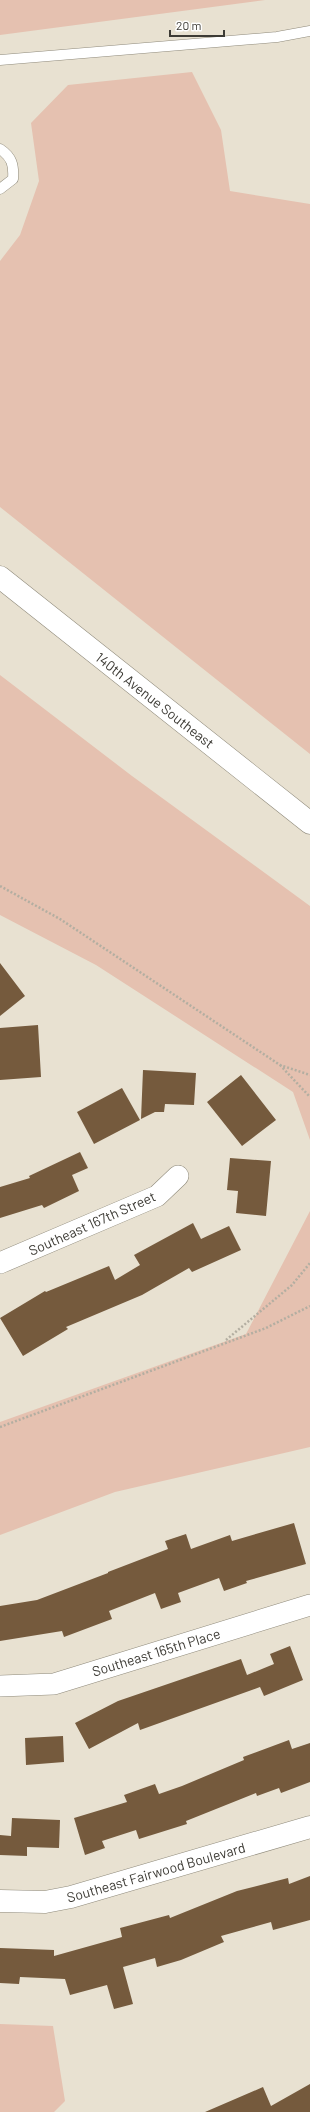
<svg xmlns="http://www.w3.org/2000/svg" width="310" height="2112" viewBox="0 0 310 2112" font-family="Barlow,sans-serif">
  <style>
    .green { fill: #e5c1b0 }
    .building { fill: #755a3d }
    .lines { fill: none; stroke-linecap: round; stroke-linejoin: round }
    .service-casing { stroke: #8f8a7b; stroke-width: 11 }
    .minor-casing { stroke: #8f8a7b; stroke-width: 22 }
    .tertiary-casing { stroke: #8f8a7b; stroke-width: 23 }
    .secondary-casing { stroke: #8f8a7b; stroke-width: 23 }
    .path { stroke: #b3aea1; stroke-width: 2.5; stroke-dasharray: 2 2; stroke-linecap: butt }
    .service { stroke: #fff; stroke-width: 10 }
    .minor { stroke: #fff; stroke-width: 21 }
    .tertiary { stroke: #fff; stroke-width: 22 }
    .secondary { stroke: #fff; stroke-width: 22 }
    .labels { text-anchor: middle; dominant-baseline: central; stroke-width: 4; stroke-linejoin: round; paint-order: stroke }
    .street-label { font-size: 14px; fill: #3d3b35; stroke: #fff }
  </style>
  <rect width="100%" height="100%" fill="#e8e1d1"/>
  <path class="green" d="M0,0H265L0,35Z
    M192,72L221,130L230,191L310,204V754L0,507V261L20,235L39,181L31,123L68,85Z
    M0,675L132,776L310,906V1140L293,1092L96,965L0,915Z
    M310,1211V1447L115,1492L0,1535V1422L246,1334Z
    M0,2024L53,2026L65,2101L54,2112H0Z"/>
  <path class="building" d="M0,963L25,996L0,1016Z
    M38,1025L41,1077L0,1080V1028Z
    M143,1070L196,1073L194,1105L165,1104L164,1112H155L141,1119Z
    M241,1075L276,1120L242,1146L207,1102Z
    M122,1088L140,1120L94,1144L77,1112Z
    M80,1152L88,1168L72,1175L79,1191L44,1208L42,1205L0,1218V1187L30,1178L29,1176Z
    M230,1158L271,1161L266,1216L236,1213L238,1191L227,1190Z
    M193,1223L201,1239L229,1226L241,1250L192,1272L189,1268L142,1295L66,1327L68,1329L23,1356L0,1318L45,1291L46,1292L109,1266L115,1280L140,1265L134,1255Z
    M294,1523L306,1564L246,1581L247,1583L224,1591L219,1578L178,1593L181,1602L161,1609L155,1593L109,1611L112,1619L64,1637L62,1631L0,1641V1606L37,1600L108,1573V1572L168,1549L165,1541L186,1534L191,1549L230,1535L232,1541Z
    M290,1646L303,1680L264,1696L260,1687L140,1730L138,1723L89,1749L75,1723L118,1701L241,1659L247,1675L274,1664L270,1654Z
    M63,1736L64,1762L26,1765L25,1738Z
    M289,1740L292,1749L310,1743V1782L281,1793L279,1788L257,1796L256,1793L186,1821L187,1824L139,1839L136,1830L102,1841L105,1848L85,1855L74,1818L127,1802L124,1795L155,1784L159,1794L182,1786L244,1760L243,1757Z
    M12,1818L60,1820L59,1848L27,1847V1856L0,1855V1835L11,1836Z
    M310,1876V1920L273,1930L271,1922L221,1936L224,1942L181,1960L157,1967L155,1958L123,1967L133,2004L114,2009L107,1985L70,1995L65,1979L20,1977L19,1984L0,1983V1948L54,1950V1956L122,1937L120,1928L169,1915L170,1918L237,1891L288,1878L289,1884Z
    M310,2084V2112H205L263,2087L271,2106Z"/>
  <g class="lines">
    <g class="service-casing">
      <path id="service" d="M0,60L277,37L310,31
        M0,149C12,157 14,165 13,179L0,189"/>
    </g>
    <g class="minor-casing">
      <path id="minor" d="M0,1263L157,1196L178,1176
        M0,1686L54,1684L310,1605"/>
    </g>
    <g class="tertiary-casing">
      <path id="tertiary" d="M0,1901L45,1902L71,1897L310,1827"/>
    </g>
    <g class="secondary-casing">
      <path id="secondary" d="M0,577L310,823"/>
    </g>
    <path class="path" d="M0,886L60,919L280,1065L310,1075
      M280,1065L310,1097
      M226,1340L292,1285L310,1263
      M0,1427L266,1328L310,1306"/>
    <use href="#service" class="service"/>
    <use href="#minor" class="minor"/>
    <use href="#tertiary" class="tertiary"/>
    <use href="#secondary" class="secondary"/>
  </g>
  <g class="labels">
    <g class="street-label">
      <text transform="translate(155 700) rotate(38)">140th Avenue Southeast</text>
      <text transform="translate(92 1223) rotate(-24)">Southeast 167th Street</text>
      <text transform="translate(156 1652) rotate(-17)">Southeast 165th Place</text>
      <text transform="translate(156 1872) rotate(-16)">Southeast Fairwood Boulevard</text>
    </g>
  </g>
  <path d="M170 30v6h54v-6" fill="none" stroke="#3d3b35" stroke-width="2"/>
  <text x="176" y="30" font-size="12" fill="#3d3b35" stroke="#ffffff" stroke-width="3" paint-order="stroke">20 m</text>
</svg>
